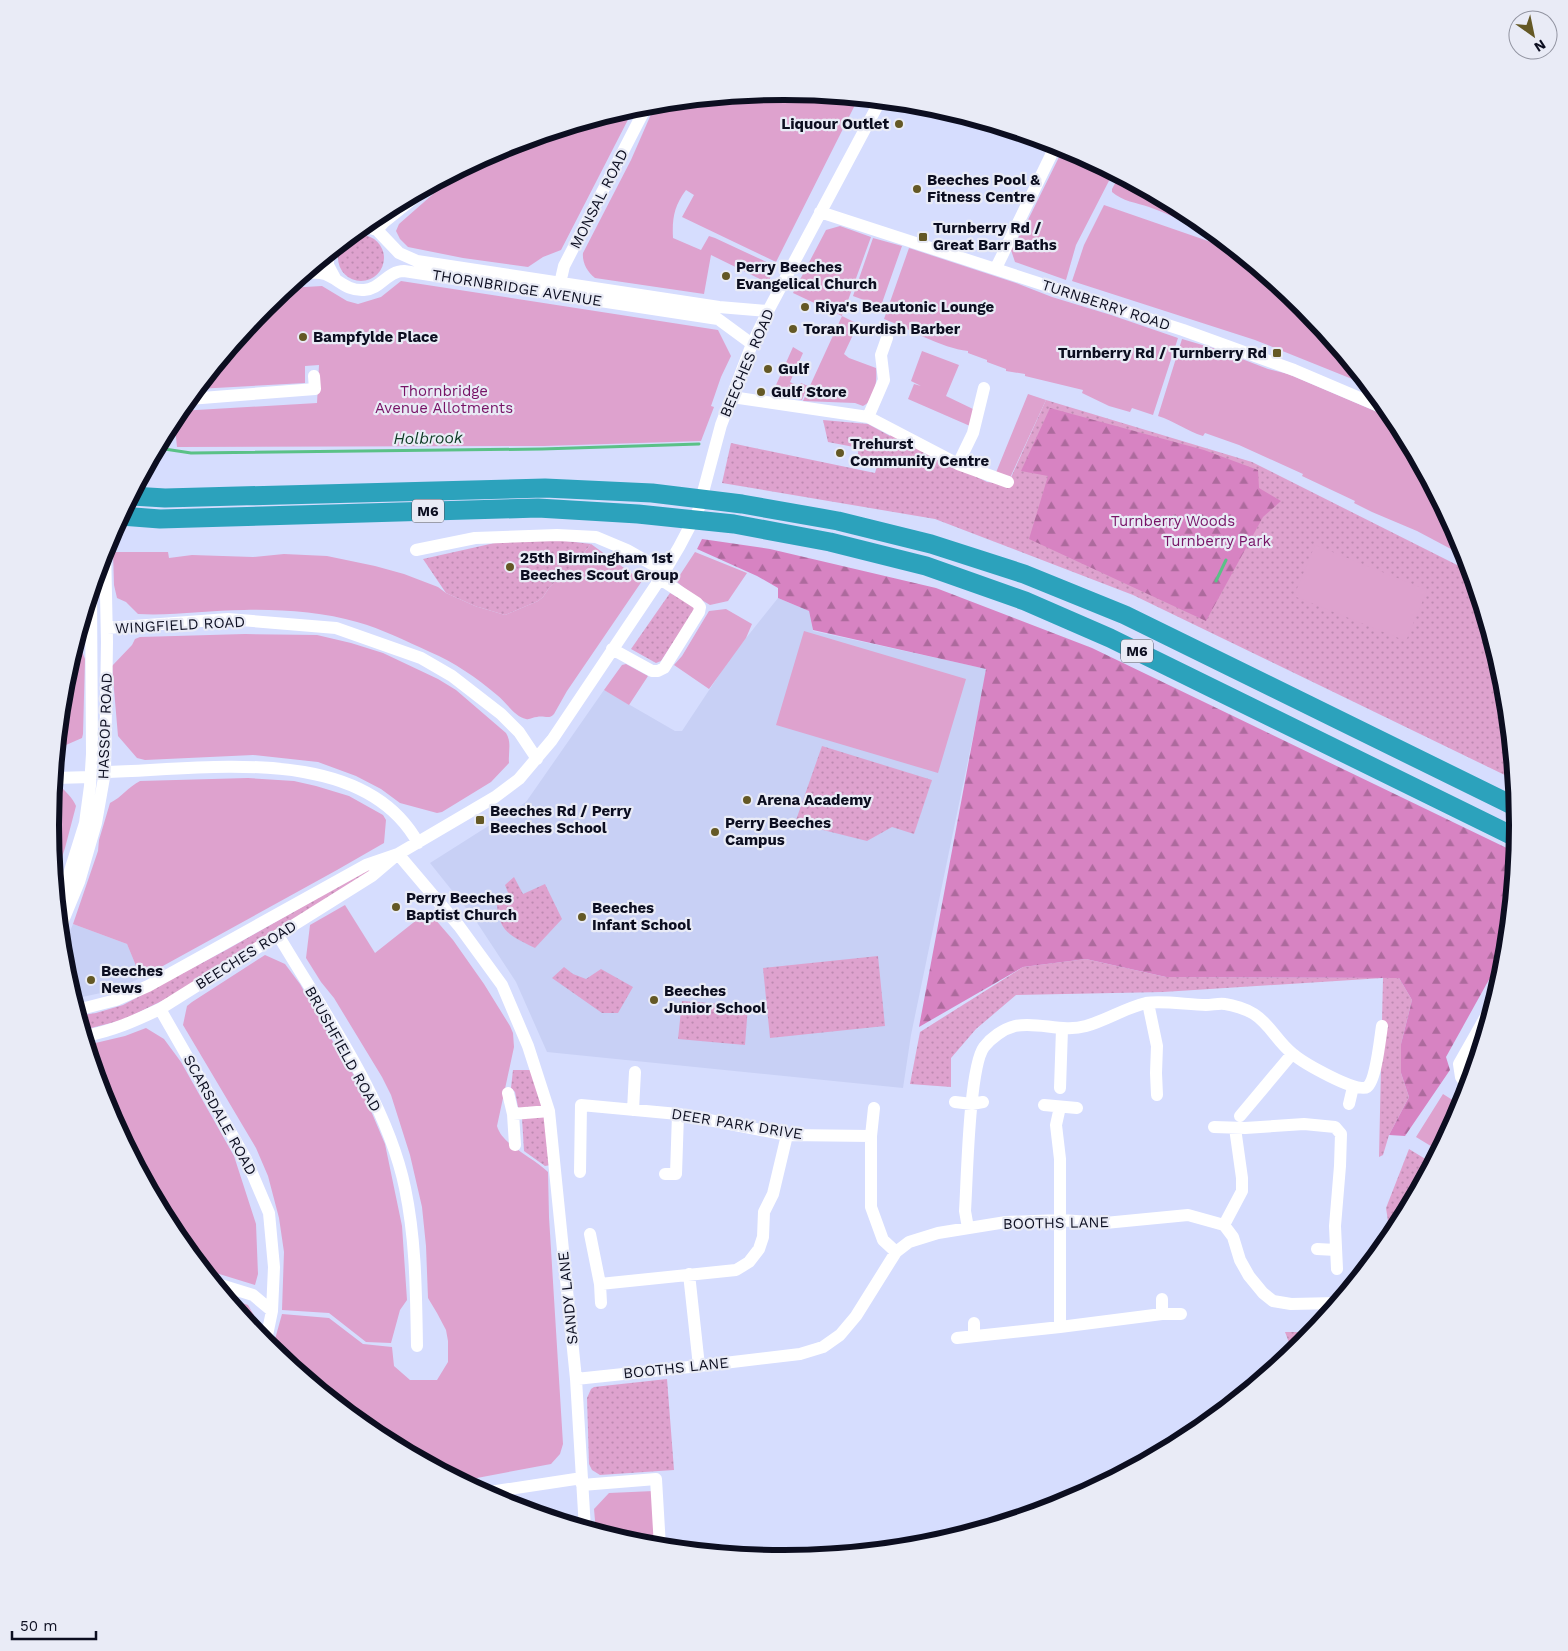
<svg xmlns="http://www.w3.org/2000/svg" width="1568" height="1651" viewBox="0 0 1568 1651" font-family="'Work Sans',sans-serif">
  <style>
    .built { fill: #c8d0f5 }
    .grass { fill: url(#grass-dots) }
    .forest { fill: url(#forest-firs) }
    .garden { fill: #dea2ce }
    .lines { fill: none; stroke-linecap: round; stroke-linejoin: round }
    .stream { stroke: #5ac187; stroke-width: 3 }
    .minor { stroke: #fff; stroke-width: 12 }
    .highway { stroke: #2ca2bc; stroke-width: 19 }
    .poi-dot { fill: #645825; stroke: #e9ebf6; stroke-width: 2 }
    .labels { text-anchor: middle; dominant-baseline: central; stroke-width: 4.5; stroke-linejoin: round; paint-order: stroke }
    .shield { fill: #e9ebf6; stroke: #4e5060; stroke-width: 1 }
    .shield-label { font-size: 14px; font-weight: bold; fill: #0c0e20 }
    .poi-label { font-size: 15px; font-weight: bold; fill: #0c0e20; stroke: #e9ebf6; text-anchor: start }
    .street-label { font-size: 15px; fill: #0c0e20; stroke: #e9ebf6 }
    .park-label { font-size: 15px; fill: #771366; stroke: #e9ebf6 }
    .water-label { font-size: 16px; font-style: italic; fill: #0d3a23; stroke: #e9ebf6 }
    .rim { fill: none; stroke: #0c0e20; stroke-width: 6 }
  </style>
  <defs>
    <pattern id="grass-dots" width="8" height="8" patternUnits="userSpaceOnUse" patternTransform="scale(1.25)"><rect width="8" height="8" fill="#dea2ce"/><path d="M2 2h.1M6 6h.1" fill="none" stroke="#bd8ab1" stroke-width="1.8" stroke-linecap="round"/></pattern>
    <pattern id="forest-firs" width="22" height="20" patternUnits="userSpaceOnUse" patternTransform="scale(1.25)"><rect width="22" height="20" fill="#d783c2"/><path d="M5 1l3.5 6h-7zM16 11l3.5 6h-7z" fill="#ad6a9d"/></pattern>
  </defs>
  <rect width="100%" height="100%" fill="#d6ddfe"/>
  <path class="built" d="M778,598L809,611L813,631L987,669L911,1035L903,1088L547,1052L516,982L474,918L430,863L526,802L604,690L675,731H682L731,657Z
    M73,924L127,944L141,978L110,991L73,999L64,968L62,950Z"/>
  <path class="grass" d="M338 258a23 23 0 1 1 46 0a23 23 0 1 1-46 0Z
    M1046,400L1252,462L1471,572L1504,683L1513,779L1133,595L935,519L722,483L731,443L875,473L877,466L856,463L859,448L828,442L823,420L868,424L890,436L891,434L987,482L1008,484Z
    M550,539L591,544L571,568L549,588L543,597L538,601L505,615L475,606L446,593L423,559L499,542Z
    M670,593L694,606V611L661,661L656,663L631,649Z
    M822,746L932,780L914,834L892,827L867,841L795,823Z
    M379,863V867L178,993L123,1020L83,1030L78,1016L96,1013L123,1005L228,949Z
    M514,877L523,894L545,884L562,919L535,948C512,936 499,933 497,905L509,895L505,885Z
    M878,956L885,1026L770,1038L763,968Z
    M1086,959L1166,977L1399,978L1412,1000L1401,1044V1073L1409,1097L1389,1135L1383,1155L1379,1157L1383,978L1163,992L1016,995L976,1029L951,1058V1087L910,1084L920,1032L1023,967Z
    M564,967L573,974L586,979L601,969L633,987L618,1013H602L552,978Z
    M682,1001L748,1006L745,1045L678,1039Z
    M513,1070H533L542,1107L525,1111L518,1107L515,1092L511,1088Z
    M545,1117L551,1165L545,1166L524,1151L522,1118Z
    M1409,1149L1432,1163L1395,1231L1388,1221L1386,1208Z
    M1285,1332H1313L1303,1345L1293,1353Z
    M667,1379L674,1470L600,1475L592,1470L589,1464L587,1398L591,1389L594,1387Z"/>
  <path class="forest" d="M1050,408L1204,450L1258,470L1259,488L1281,501L1263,517L1206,621L1029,539L1048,476L1021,471Z
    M702,539L770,549L936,588L1092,648L1515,852L1506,949L1446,1057L1450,1070L1405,1136L1389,1135L1409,1097L1401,1073V1044L1412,1000L1399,978L1166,977L1086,959L1023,967L919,1027L986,669L813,630L809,611L778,598V588L757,576L697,549Z"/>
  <path class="garden" d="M784,92L858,99L776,262L682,217L694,195L686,190C674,206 672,219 673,238L701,250L709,236L715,238L775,266L768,283L711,255L704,294L595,278C587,272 582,262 583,253L631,160L652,112L657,104Z
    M634,108L561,250L543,257L528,267L463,258L408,247L400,239L396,231L399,224L432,195L452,175L503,147Z
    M1064,147L1113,173L1076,245L1066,280L1015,262L1011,250L1024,228Z
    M1119,176L1192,215L1209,229C1204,228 1199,227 1194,225C1179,220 1164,212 1149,207C1137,203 1122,201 1112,192V189Z
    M1104,205L1234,250L1303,307L1367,385L1255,340L1072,281L1084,245Z
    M840,226L871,237L846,306H844L842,316L858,324L844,354L849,358L876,368C877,380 876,400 863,406L855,403L803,401L842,316L793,293L826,230Z
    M873,238L902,246L882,303L877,305L853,296Z
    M909,248L1016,283L1052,297L1111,315L1178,338L1153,415L1132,408L1130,412L1109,406L1082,393L1083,390L1025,376V374L1006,371V369L987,362V360L968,353V351C941,348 910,329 884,319Z
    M401,281L718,330L731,356L721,377L711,406L714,407L701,441L544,446L177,447L174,417L179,411L317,403L319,365L305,366V383L197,389L265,306L288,288L322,286L347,301L358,304L381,297Z
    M1182,339L1216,349L1268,369L1288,374L1396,420L1462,545L1466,557L1417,531L1372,512L1354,503L1355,501L1302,476L1303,474L1239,445L1205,433L1203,436C1187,431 1174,421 1158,416Z
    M793,347L803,353L790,382L799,386L801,383L808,386L802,400L795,398L798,389L794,397L786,393L790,383L785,393L776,389V385Z
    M922,351L959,365L946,396L973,409L970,426L908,399L914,384L921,386L911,381Z
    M1028,394L1046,400L1009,480L995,475Z
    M591,544L642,581L567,691L554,714C549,720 544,715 537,717C533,717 530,720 526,719C515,717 506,702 497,695C477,678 454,662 430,652C406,641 382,629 357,622C323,612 279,609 244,610C208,610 173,616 138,614L126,602L117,598L114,585L113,552H168L169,558L192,555L253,557L284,554L327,556L375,566L404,574L438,587L446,593L475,606L505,615L538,601L543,597L549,588L583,554Z
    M1315,545L1427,590L1406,641L1294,596Z
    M695,552L747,573L728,601L710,605L690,593L676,581Z
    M726,609L752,624L746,638L709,689L674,665L682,656L709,611Z
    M804,631L966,679L938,773L776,725Z
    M245,634L317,635L351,643L383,653L438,679L456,690L506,733C512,742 508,753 509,763L491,782L442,812L437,813L400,803L381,789L356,776L318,762L253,755L145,760L137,758L118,736L112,666L132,645L135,639L140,637Z
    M76,643L81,649L85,659L83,734L82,738L66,745L56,760L64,682Z
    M626,664L648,676L629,705L604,690L622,665Z
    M248,778L294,781L316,786L349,796L383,815L386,820L384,843L337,870L141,978L127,944L73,924L98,851L99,840L110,803C122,797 128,787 140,781Z
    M54,784H58C64,790 73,798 76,806L65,848L55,879L50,825Z
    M345,905L375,953L428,911L453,940L484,984L510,1026L513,1033L514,1047L497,1126C502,1145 533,1157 548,1172L549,1217L563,1444L560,1454L551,1464L461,1481L376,1436L272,1350L282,1314L329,1318L363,1344L392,1347L394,1366L410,1380H437L448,1362V1341L446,1330L437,1313L428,1298L426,1246L422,1207L410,1155L391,1095L382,1077L334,998L321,982L306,958L310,925Z
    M265,955L285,964L300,984L332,1040L360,1085L385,1144L402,1226L407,1300L400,1310L391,1343L366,1342L329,1313L282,1310L284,1252L279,1218L268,1176L256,1148L183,1025L187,1006L192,1002Z
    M146,1028L164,1039L181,1062L234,1156L256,1224L258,1274L255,1285L203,1269L174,1233L106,1106L87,1045L125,1036Z
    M1443,1094L1462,1106L1439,1151L1416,1137Z
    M227,1298L248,1305L259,1324L257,1335Z
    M654,1491L655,1547L641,1545L596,1532L594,1509L609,1493Z"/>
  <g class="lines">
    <path class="stream" d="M158,448L191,453L542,449L699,444
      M1216,581L1226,560"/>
    <path class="minor" d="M820,212L1183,330L1294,370L1388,410
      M364,226L377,230L399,253L417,261L719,307L768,311
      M377,230L384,222L425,189
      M328,255V265L336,280
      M996,268L1056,145
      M306,273C313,273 319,272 325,274C340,280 346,291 364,290C381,289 387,271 404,271L718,319L752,344
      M558,292L564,266L647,105
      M732,397L868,417L958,464L1008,482
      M189,399L315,389L314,376
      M868,417L884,380L881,355L887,338
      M958,464L973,433L984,388
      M416,550L475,538L557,535L596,537L627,550L664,571
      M107,628L228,619L336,628L421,658L452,676L501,714L519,732L537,759
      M612,649L652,671H658L664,668L699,612L700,607L697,603L660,579
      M105,772C201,770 362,741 418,843
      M55,778L91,777
      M398,854L459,926L502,985L528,1046L549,1111L576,1379L585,1529
      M58,909L85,823L90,786L92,754L91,592
      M60,928L79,882L96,823L105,772L107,642L105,547
      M278,935C323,1011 387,1101 405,1188C416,1241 416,1292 417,1346
      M1148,1003L1157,1046L1156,1073L1157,1095
      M160,1009L246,1159L269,1213L274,1267L272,1311L265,1345
      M77,1010L116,1000L148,986L366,865L398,854L495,797L519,779L552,740L660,579L679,547L698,511L721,425L752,344L768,311L880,101
      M85,1036C112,1031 135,1021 160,1009L372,876L392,859
      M1060,1088L1062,1029
      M1468,1088L1461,1077L1459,1064L1494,1002
      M508,1093L513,1114L515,1145
      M955,1102L972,1104L983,1102
      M1349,1104L1353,1087
      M1044,1105L1077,1108
      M874,1108L871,1136V1207L883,1240L896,1252
      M633,1110L635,1072
      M513,1114L549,1111
      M1240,1116L1292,1054
      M1214,1127L1245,1128L1304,1124L1335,1127L1341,1134L1340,1166L1335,1226L1337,1269
      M580,1172L581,1105L678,1114L787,1135L871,1136
      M665,1174H676L678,1114
      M1224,1225L1242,1191V1178L1235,1128
      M968,1228L965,1211C967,1181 969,1067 984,1047C991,1038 1003,1029 1015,1026C1038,1021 1062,1033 1086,1026C1107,1020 1125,1008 1146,1003C1162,1000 1189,1005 1206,1005C1212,1005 1219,1003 1225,1004C1233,1005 1246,1009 1254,1014C1270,1024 1278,1043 1293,1054C1302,1062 1357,1094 1367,1087C1376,1081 1380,1038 1382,1026
      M590,1234L600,1284L736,1270L749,1262L759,1249L763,1237L764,1212L773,1194L787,1135
      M1317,1249L1336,1250
      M689,1274L699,1366
      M214,1283L253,1295L272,1311
      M600,1284L601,1303
      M1162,1314V1299
      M1060,1327V1159L1056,1125L1060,1107
      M974,1336V1323
      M957,1338L1060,1327L1162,1314H1181
      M576,1379L699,1366L800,1354L823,1347L840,1335L856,1316L896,1252L909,1242L938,1233L1006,1222L1061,1220L1105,1223L1188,1215L1224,1225L1233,1237L1240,1260L1249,1276L1263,1293L1273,1301L1291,1304L1337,1303
      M582,1485L656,1479L660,1547
      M483,1493L582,1478"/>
    <path class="highway" d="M132,496L165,498L545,488L652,493L742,504L838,521L931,544L1024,574L1125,615L1516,807
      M121,516L160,519L538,508L638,514L734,524L830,542L926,566L1025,601L1110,638L1517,838"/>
  </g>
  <g class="poi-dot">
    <circle cx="899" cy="124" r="5"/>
    <circle cx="917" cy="189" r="5"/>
    <rect x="918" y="232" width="10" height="10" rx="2.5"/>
    <circle cx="726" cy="276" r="5"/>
    <circle cx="805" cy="307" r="5"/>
    <circle cx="793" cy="329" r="5"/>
    <circle cx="303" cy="337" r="5"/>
    <rect x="1272" y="348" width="10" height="10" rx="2.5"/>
    <circle cx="768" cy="369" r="5"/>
    <circle cx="761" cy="392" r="5"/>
    <circle cx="840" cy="453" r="5"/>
    <circle cx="510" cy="567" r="5"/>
    <circle cx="747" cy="800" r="5"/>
    <rect x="475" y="815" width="10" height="10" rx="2.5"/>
    <circle cx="715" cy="832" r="5"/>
    <circle cx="396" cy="907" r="5"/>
    <circle cx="582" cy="917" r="5"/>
    <circle cx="91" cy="980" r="5"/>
    <circle cx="654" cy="1000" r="5"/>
  </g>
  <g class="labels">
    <g class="shield">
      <rect x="412" y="499.5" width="32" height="23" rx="4"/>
      <rect x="1121" y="639.5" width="32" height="23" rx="4"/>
    </g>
    <g class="shield-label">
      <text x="428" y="511">M6</text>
      <text x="1137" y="651">M6</text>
    </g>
    <g class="poi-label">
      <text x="889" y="124" text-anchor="end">Liquour Outlet</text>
      <text x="927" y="180">Beeches Pool &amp;<tspan x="927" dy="17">Fitness Centre</tspan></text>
      <text x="933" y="228">Turnberry Rd /<tspan x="933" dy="17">Great Barr Baths</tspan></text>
      <text x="736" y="267">Perry Beeches<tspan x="736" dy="17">Evangelical Church</tspan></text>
      <text x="815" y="307">Riya's Beautonic Lounge</text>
      <text x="803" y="329">Toran Kurdish Barber</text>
      <text x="313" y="337">Bampfylde Place</text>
      <text x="1267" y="353" text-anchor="end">Turnberry Rd / Turnberry Rd</text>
      <text x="778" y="369">Gulf</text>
      <text x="771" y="392">Gulf Store</text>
      <text x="850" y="444">Trehurst<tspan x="850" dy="17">Community Centre</tspan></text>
      <text x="520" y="558">25th Birmingham 1st<tspan x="520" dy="17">Beeches Scout Group</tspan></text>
      <text x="757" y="800">Arena Academy</text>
      <text x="490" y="811">Beeches Rd / Perry<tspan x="490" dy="17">Beeches School</tspan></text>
      <text x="725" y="823">Perry Beeches<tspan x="725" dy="17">Campus</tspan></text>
      <text x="406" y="898">Perry Beeches<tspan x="406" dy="17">Baptist Church</tspan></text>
      <text x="592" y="908">Beeches<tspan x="592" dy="17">Infant School</tspan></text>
      <text x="101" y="971">Beeches<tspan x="101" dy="17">News</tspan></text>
      <text x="664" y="991">Beeches<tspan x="664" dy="17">Junior School</tspan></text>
    </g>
    <g class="street-label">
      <text transform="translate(599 199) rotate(-63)">MONSAL ROAD</text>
      <text transform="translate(517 288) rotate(9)">THORNBRIDGE AVENUE</text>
      <text transform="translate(1106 305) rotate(18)">TURNBERRY ROAD</text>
      <text transform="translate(747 363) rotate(-67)">BEECHES ROAD</text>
      <text transform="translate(180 625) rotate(-3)">WINGFIELD ROAD</text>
      <text transform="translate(105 726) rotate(-88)">HASSOP ROAD</text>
      <text transform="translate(246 955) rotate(-32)">BEECHES ROAD</text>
      <text transform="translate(343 1049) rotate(61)">BRUSHFIELD ROAD</text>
      <text transform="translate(220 1115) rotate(61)">SCARSDALE ROAD</text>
      <text transform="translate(737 1124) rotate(9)">DEER PARK DRIVE</text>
      <text transform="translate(1056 1223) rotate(-1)">BOOTHS LANE</text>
      <text transform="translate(568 1298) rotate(-96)">SANDY LANE</text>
      <text transform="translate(676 1368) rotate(-6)">BOOTHS LANE</text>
    </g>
    <g class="park-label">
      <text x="444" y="391">Thornbridge<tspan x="444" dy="17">Avenue Allotments</tspan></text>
      <text x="1173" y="521">Turnberry Woods</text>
      <text x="1217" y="541">Turnberry Park</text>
    </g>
    <g class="water-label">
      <text transform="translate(428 438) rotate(-1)">Holbrook</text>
    </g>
  </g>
  <path d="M0 0H1568V1651H0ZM59 825a725 725 0 1 1 1450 0a725 725 0 1 1-1450 0Z" fill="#e9ebf6" fill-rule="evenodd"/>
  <path class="rim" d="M59 825a725 725 0 1 1 1450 0a725 725 0 1 1-1450 0Z"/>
  <g transform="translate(1533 35) rotate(147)"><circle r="24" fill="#e9ebf6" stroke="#9193a0"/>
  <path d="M0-4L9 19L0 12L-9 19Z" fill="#645825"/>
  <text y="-8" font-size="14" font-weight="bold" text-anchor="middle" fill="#0c0e20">N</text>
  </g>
  <path d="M12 1631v8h84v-8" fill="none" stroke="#0c0e20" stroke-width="2.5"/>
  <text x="20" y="1631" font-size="15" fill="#0c0e20" stroke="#e9ebf6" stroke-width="4" paint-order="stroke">50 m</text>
</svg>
